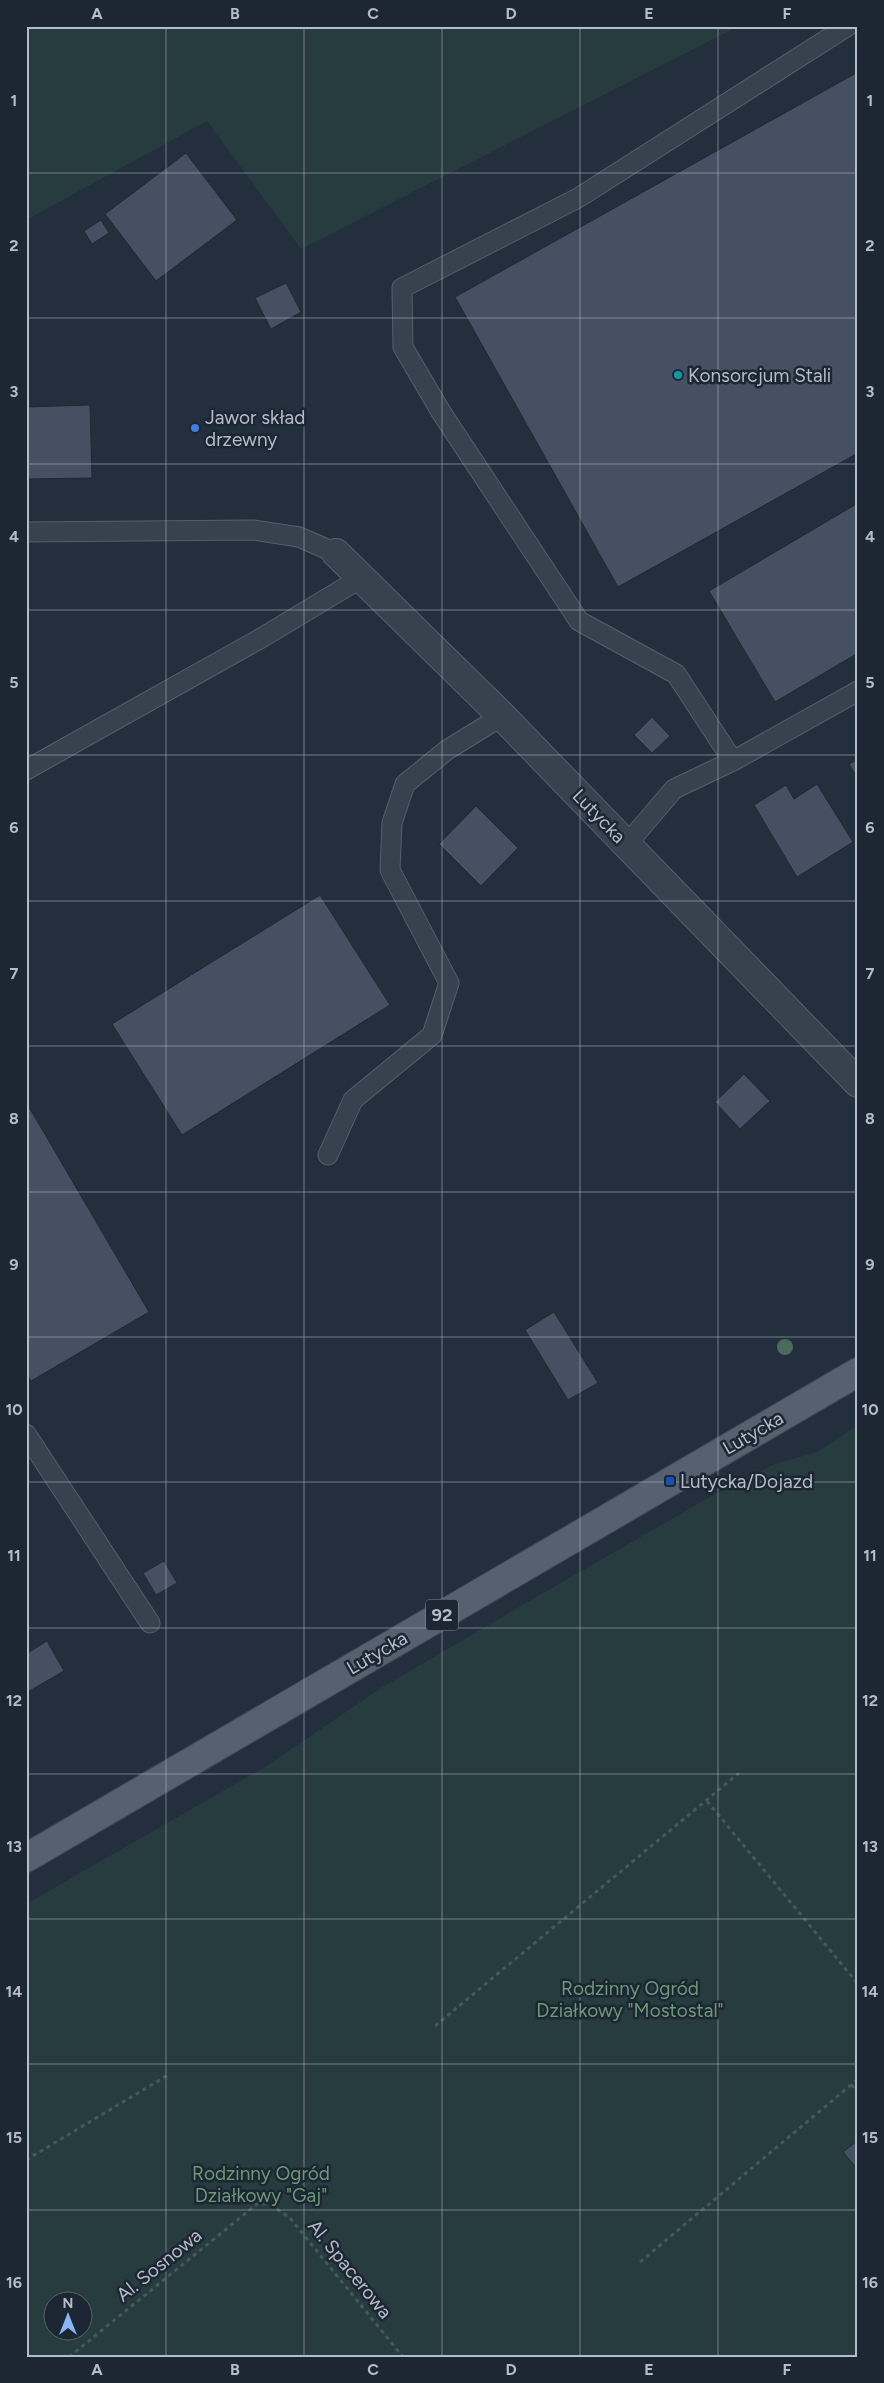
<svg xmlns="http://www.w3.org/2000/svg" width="884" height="2383" viewBox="0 0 884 2383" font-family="Figtree,sans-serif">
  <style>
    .green { fill: #263c3f; fill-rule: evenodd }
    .building { fill: #455162; stroke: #1f2835 }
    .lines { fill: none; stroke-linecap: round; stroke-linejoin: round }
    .lane-casing { stroke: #565f6c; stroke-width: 21 }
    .street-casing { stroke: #565f6c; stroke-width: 30 }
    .primary-casing { stroke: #414a57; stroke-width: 30 }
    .path { stroke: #44595c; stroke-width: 3; stroke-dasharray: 4 4; stroke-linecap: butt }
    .lane { stroke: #38414e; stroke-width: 19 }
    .street { stroke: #38414e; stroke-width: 28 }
    .primary { stroke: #56606e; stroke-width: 28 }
    .tree { fill: #4b6a5d }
    .grid { fill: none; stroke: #b4bcc9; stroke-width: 1; stroke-opacity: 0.55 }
    .culture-dot { fill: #0f9aa8; stroke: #1d2633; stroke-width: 2 }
    .shop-dot { fill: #3f7fe0; stroke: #1d2633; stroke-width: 2 }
    .transit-dot { fill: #1a4fb4; stroke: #1d2633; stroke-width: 2 }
    .labels { text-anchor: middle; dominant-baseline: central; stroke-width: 5; stroke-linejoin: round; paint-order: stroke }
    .shield { fill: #1d2633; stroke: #878f9c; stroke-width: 1 }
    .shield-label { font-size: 18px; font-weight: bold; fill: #b4bcc9 }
    .poi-label { font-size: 19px; fill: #b4bcc9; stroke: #1d2633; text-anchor: start }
    .street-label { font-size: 19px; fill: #b4bcc9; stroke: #1d2633 }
    .park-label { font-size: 19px; fill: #6b9a76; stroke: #1d2633 }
    .neatline { fill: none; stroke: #b4bcc9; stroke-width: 2 }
    .grid-label { font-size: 16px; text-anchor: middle; font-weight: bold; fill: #b4bcc9 }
  </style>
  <rect width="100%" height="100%" fill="#242f3e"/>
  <path class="green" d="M26,26H739L301,249L207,121L26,220Z
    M858,1425V2357H26V1904L265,1767L384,1686L557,1585L710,1497L775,1464L817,1452ZM52,2300H82V2330H52Z"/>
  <path class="building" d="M858,72V453L618,587L455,297Z
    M186,153L237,220L156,281L105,214Z
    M101,220L109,233L92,244L84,231Z
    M286,283L301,312L271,329L255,298Z
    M90,405L92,478L26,479V407Z
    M858,503V653L775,702L709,591Z
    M652,717L670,736L652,753L634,735Z
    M858,759V779L849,764Z
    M817,784L853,842L797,877L754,805L786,785L794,799Z
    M476,806L518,848L481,886L439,844Z
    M320,895L390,1005L182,1135L112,1024Z
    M744,1074L770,1101L740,1129L715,1102Z
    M26,1102L149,1312L31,1381L26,1373Z
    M554,1312L598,1383L568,1400L525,1330Z
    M164,1561L177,1583L156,1595L143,1573Z
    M47,1641L64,1671L26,1693V1654Z
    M858,2140V2170L843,2152Z"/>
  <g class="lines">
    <g class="lane-casing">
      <path id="lane" d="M26,532L253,530L299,537L336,553
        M733,761L676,674L579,621L441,412L403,347L402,288L578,198L848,26
        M26,770L263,637L361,578
        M627,844L674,789L733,761L858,691
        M328,1155L353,1100L432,1035L449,983L390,870L392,823L405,784L447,750L502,716
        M26,1434L150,1623"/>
    </g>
    <g class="street-casing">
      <path id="street" d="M336,553L502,716L858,1083"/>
    </g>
    <g class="primary-casing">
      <path id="primary" d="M26,1858L858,1372"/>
    </g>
    <path class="path" d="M707,1801L858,1984
      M435,2026L739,1773
      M851,2085L858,2091
      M26,2160L168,2075
      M640,2262L858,2079
      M69,2357L257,2204H270L290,2218L403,2357"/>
    <use href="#lane" class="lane"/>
    <use href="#street" class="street"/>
    <use href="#primary" class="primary"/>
  </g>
  <circle class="tree" cx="785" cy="1347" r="8"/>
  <path class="grid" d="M166,26V2357M304,26V2357M442,26V2357M580,26V2357M718,26V2357M26,173H858M26,318H858M26,464H858M26,610H858M26,755H858M26,901H858M26,1046H858M26,1192H858M26,1337H858M26,1482H858M26,1628H858M26,1774H858M26,1919H858M26,2064H858M26,2210H858"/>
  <circle class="culture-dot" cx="678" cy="375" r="5"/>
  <circle class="shop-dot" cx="195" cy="428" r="5"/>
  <rect class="transit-dot" x="665" y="1476" width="10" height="10" rx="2.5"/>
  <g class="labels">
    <rect class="shield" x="426" y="1599.5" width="32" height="31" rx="4"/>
    <g class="shield-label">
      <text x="442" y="1615">92</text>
    </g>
    <g class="poi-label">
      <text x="688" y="375">Konsorcjum Stali</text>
      <text x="205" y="417">Jawor skład<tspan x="205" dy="22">drzewny</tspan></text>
      <text x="680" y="1481">Lutycka/Dojazd</text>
    </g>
    <g class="street-label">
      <text transform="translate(599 816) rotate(46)">Lutycka</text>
      <text transform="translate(753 1433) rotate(-30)">Lutycka</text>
      <text transform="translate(377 1653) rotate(-30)">Lutycka</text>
      <text transform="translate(159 2265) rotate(-39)">Al. Sosnowa</text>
      <text transform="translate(350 2269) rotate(51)">Al. Spacerowa</text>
    </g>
    <g class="park-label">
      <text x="630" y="1988">Rodzinny Ogród<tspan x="630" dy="22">Działkowy "Mostostal"</tspan></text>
      <text x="261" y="2173">Rodzinny Ogród<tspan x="261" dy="22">Działkowy "Gaj"</tspan></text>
    </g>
  </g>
  <rect width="884" height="2383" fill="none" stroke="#1d2633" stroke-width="55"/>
  <g transform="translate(68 2316)"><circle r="24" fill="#1d2633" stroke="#59626f"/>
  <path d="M0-4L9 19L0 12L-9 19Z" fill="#8ab4f8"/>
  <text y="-8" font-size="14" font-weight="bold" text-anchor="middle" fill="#b4bcc9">N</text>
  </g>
  <rect x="28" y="28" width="828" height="2328" class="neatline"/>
  <g class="grid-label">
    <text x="97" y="19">A</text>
    <text x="235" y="19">B</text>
    <text x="373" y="19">C</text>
    <text x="511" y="19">D</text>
    <text x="649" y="19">E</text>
    <text x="787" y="19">F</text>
    <text x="14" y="106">1</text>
    <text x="870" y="106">1</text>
    <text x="14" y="251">2</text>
    <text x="870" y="251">2</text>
    <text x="14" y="397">3</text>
    <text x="870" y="397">3</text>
    <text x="14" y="542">4</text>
    <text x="870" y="542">4</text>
    <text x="14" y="688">5</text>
    <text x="870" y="688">5</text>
    <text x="14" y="833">6</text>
    <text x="870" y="833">6</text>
    <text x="14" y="979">7</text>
    <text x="870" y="979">7</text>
    <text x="14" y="1124">8</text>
    <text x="870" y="1124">8</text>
    <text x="14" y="1270">9</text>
    <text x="870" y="1270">9</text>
    <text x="14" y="1415">10</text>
    <text x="870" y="1415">10</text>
    <text x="14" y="1561">11</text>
    <text x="870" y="1561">11</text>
    <text x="14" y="1706">12</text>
    <text x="870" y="1706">12</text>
    <text x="14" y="1852">13</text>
    <text x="870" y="1852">13</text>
    <text x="14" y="1997">14</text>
    <text x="870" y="1997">14</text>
    <text x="14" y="2143">15</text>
    <text x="870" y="2143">15</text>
    <text x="14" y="2288">16</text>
    <text x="870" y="2288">16</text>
    <text x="97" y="2375">A</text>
    <text x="235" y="2375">B</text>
    <text x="373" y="2375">C</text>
    <text x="511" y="2375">D</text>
    <text x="649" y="2375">E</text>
    <text x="787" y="2375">F</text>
  </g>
</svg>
